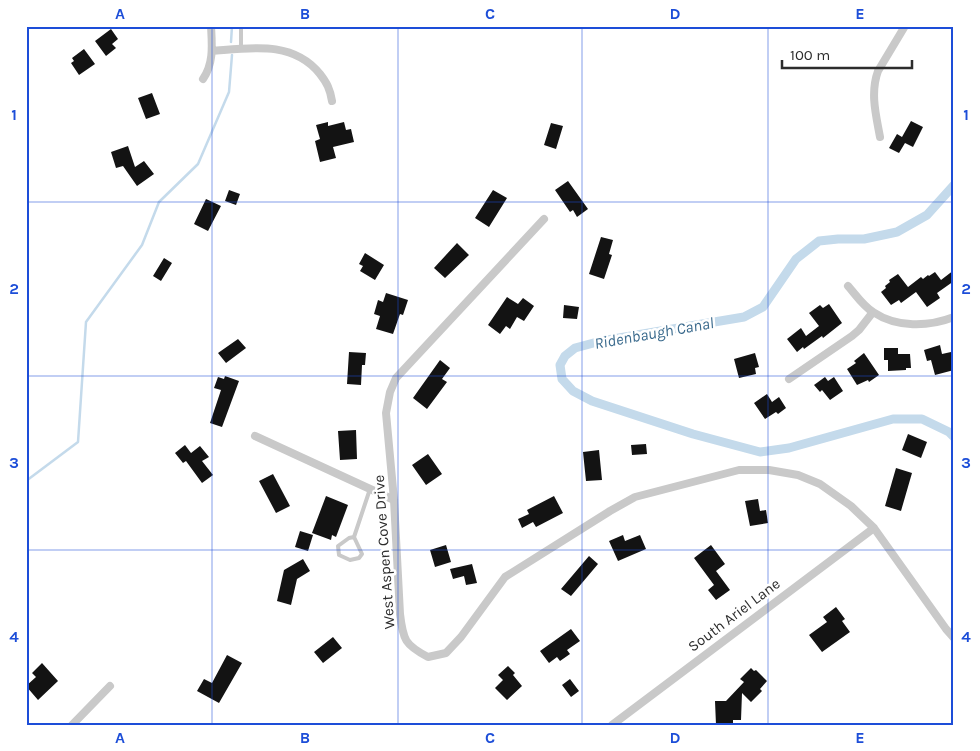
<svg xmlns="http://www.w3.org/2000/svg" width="980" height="751" viewBox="0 0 980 751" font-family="Karla,sans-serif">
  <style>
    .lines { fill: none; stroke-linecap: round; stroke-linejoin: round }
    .stream { stroke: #c4daeb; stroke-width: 2.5 }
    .canal { stroke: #c4daeb; stroke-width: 9 }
    .building { fill: #131313 }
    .service { stroke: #c9c9c9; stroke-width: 4 }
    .minor { stroke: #c9c9c9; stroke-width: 8 }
    .grid { fill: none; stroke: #1d4ed8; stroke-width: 1; stroke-opacity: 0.55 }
    .labels { text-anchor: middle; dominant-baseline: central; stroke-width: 5; stroke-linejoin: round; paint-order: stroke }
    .street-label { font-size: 15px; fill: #2c2c2c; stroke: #fff }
    .water-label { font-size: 16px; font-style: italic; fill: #3a6a8d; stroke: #fff }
    .neatline { fill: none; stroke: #1d4ed8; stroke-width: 2 }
    .grid-label { font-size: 16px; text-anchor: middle; font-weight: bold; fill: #1d4ed8 }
  </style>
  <rect width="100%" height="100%" fill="#fff"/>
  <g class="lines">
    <path class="stream" d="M231,42L232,26
      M26,481L78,442L86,322L142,245L159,202L198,164L229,92L232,55"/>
    <path class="canal" d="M954,185L927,215L897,232L864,239H838L819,241L796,259L763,307L744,317L601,341L575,348L565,356L560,365L562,379L573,391L592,401L693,434L760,452L789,448L893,419H922L949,432L954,437"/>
  </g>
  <path class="building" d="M111,29L118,39L112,44L116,48L106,56L95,41Z
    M84,49L95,64L79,75L71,63L74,61L72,58Z
    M152,93L160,114L146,119L138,98Z
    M911,121L923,127L913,147L905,143L899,153L889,148L897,134L902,137Z
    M328,122V126L344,122L346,130L351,129L354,142L333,147L336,158L320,162L315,141L320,139L316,125Z
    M551,123L563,126L556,149L544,145Z
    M128,146L135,167L144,161L154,174L137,186L123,166L116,168L111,152Z
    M568,181L588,209L577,217L573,210L570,212L555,190Z
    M229,190L240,194L236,205L225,201Z
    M493,190L507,198L489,227L475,218Z
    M206,199L221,206L208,231L194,224Z
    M601,237L613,240L609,254L612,255L604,279L589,274Z
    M457,243L469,255L445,278L434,268Z
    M365,253L384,265L375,280L360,271L363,266L359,264Z
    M164,258L172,263L161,281L153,276Z
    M954,270V281L937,293L940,298L927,307L916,292L901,303L899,300L891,305L881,292L886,288L885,286L890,282L889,280L898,274L908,287L921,277L923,279L928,275L929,276L935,272L941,280Z
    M386,293L408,300L403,315L400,314L393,334L376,329L380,316L374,314L378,300L383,302Z
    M507,297L518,304L523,298L534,306L524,321L517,317L510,329L506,326L500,334L488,325Z
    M829,304L842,323L823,338L822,336L804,349L803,347L797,352L787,339L801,328L806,336L819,326L809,313L820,305L823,308Z
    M564,305L579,307L577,319L563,318Z
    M238,339L246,348L226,363L218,353Z
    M940,345L942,354L951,352L954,370L935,375L931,360L927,361L924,350Z
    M884,348H898V354H910L911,368H906V370L888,371V360H884Z
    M349,352L366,353L365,365H362L361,385L347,384Z
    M755,353L759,367L755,368L756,374L739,378L734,359Z
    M864,353L879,375L869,382L868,380L857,385L847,369L856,363L854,361Z
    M440,360L450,368L442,379L447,382L427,409L413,398Z
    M225,376L239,381L222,427L210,423L221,390L214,388L218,377L224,379Z
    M825,377L828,381L834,377L843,391L830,400L822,390L820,392L814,385Z
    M767,394L772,402L779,397L786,408L778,414L776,412L765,419L754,403Z
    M356,430L357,459L340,460L338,431Z
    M908,434L927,442L921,458L902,450Z
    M646,444L647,454L632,455L631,445Z
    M185,445L191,453L200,446L209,457L202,461L213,475L202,483L186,461L183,463L175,453Z
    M599,450L602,480L586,481L583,452Z
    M428,454L442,474L426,485L412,465Z
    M896,468L912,473L901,511L885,506Z
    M273,474L290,506L276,513L259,481Z
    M326,496L348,505L336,537L332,535L331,540L312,533Z
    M554,496L563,513L536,527L533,522L522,528L518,519L529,514L527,510Z
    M758,499L760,511L766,510L768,523L750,526L745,501Z
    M300,531L313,535L308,551L295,547Z
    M623,535L625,541L640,535L646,549L618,561L609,541Z
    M446,545L451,562L435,567L430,550Z
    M711,545L725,564L716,571L730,590L716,600L708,590L714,585L694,558Z
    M589,556L598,564L571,596L561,589Z
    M303,559L310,571L297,579L291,605L277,601L284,570Z
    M472,564L477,583L466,585L464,576L453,579L450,569Z
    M836,607L845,619L842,621L850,632L822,652L809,635L827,622L823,617Z
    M571,629L580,641L567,650L570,654L560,661L557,657L549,663L540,651Z
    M333,637L342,648L323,663L314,652Z
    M227,655L242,663L219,703L197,691L204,679L212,683Z
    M42,663L58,681L38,700L26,686L36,677L32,673Z
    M508,666L515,673L513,675L522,686L507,700L495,688L503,680L498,675Z
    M751,668L754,671L756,670L767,681L760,689L762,691L751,702L742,693L741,720H733V725H716L715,701H726L744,682L740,679Z
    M570,679L579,691L571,697L562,685Z"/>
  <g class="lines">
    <path class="service" d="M241,48V26
      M354,537L349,538L338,546L339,555L350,560L359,558L362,554L354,537L370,489"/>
    <path class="minor" d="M212,51C250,48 293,40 320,74C327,83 330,89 332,101
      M203,79C214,63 212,45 211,26
      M880,137C876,115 870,93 878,71L905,26
      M544,219L396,378L390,392L386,413L394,500L400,614C403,640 405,645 428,657L446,653L461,637L505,577L610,511L635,497L739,470H769L798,475L820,484L851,506L874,528L946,629L954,638
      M848,286C856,295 863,306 873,312C897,328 928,327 954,317
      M789,379L852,336L859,330L873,312
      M255,436L394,500
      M72,725L110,686
      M612,725L874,528"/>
  </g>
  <path class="grid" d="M212,26V725M398,26V725M582,26V725M768,26V725M26,202H954M26,376H954M26,550H954"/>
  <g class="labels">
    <g class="street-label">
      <text transform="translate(384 552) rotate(-94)">West Aspen Cove Drive</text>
      <text transform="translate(734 615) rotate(-37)">South Ariel Lane</text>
    </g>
    <g class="water-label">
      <text transform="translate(654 333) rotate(-10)">Ridenbaugh Canal</text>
    </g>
  </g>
  <rect width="980" height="751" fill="none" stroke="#ffffff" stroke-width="55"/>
  <path d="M782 60v8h130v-8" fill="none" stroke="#2c2c2c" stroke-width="2.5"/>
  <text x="790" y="60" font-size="15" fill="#2c2c2c" stroke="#ffffff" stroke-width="4" paint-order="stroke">100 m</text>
  <rect x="28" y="28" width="924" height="696" class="neatline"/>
  <g class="grid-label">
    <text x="120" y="19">A</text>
    <text x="305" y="19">B</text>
    <text x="490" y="19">C</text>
    <text x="675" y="19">D</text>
    <text x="860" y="19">E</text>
    <text x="14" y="120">1</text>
    <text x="966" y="120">1</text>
    <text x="14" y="294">2</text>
    <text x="966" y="294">2</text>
    <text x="14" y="468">3</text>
    <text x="966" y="468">3</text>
    <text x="14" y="642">4</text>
    <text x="966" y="642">4</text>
    <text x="120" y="743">A</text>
    <text x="305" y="743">B</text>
    <text x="490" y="743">C</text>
    <text x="675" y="743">D</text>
    <text x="860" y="743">E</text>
  </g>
</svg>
